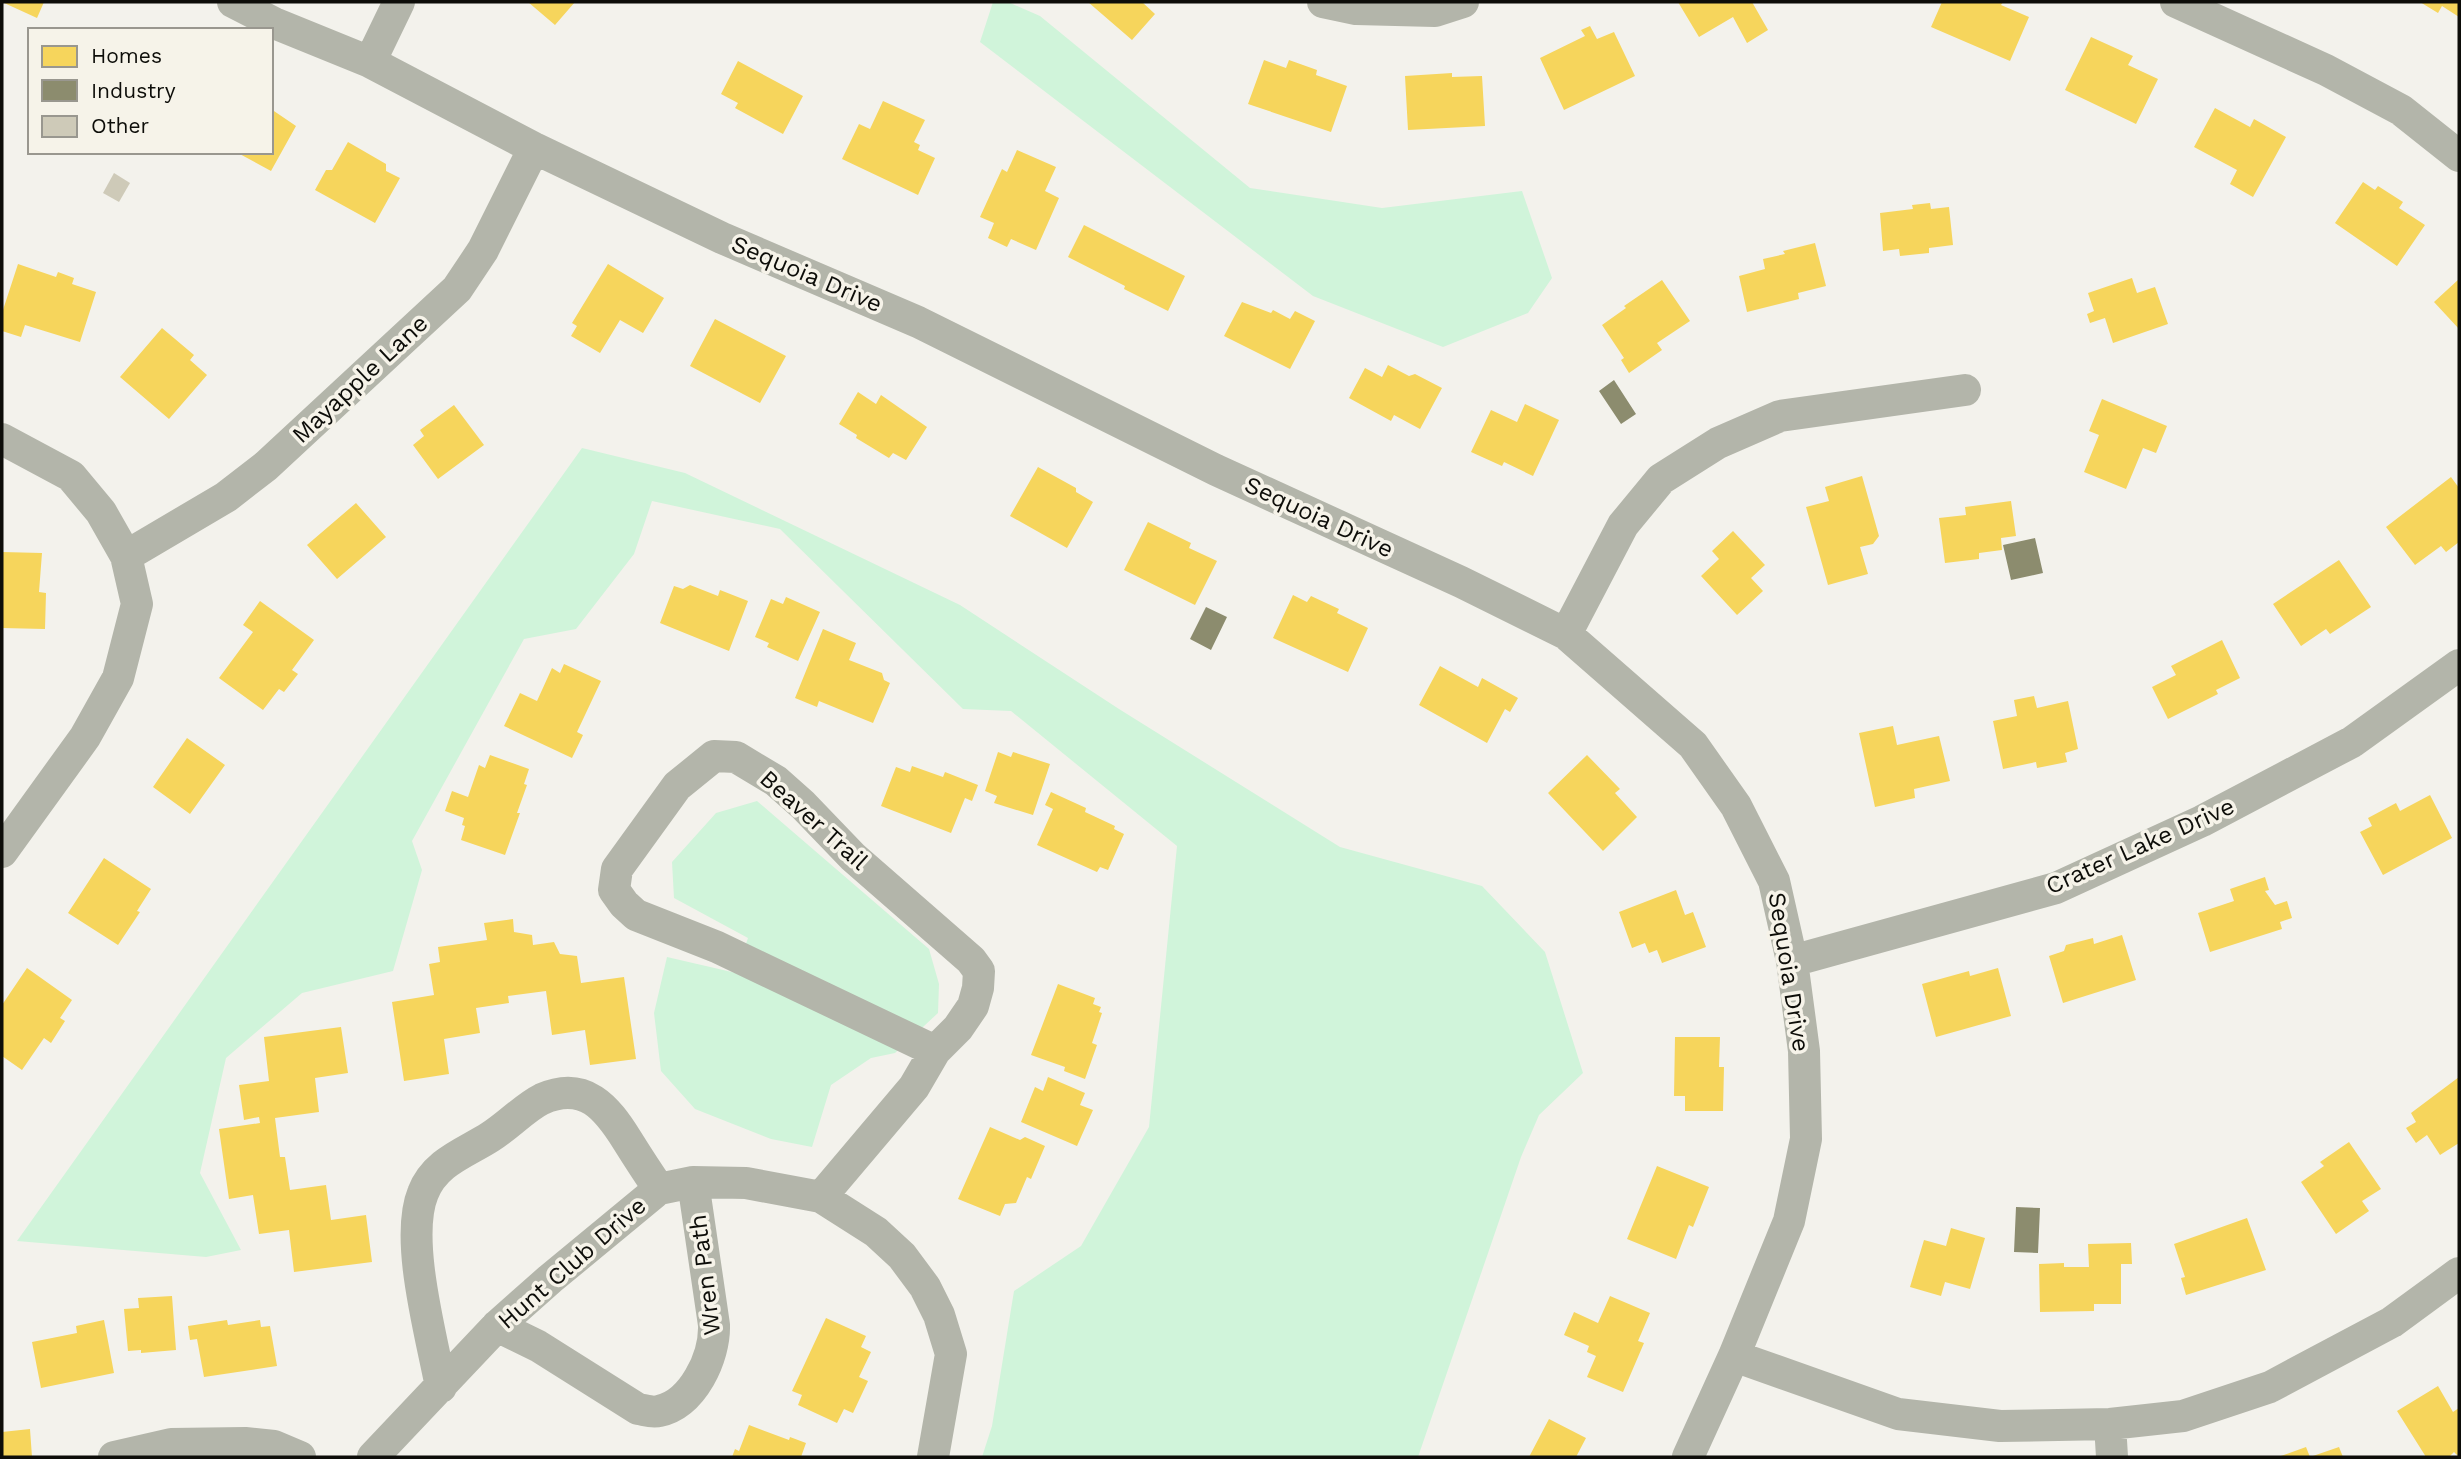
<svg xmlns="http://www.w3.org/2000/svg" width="2461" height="1459" viewBox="0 0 2461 1459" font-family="'Work Sans',sans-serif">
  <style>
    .green { fill: #d0f4da }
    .homes { fill: #f6d55c }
    .industry { fill: #8c8c6e }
    .building { fill: #cecab8 }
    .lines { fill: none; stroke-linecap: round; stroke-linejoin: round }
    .street { stroke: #b3b5aa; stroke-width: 32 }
    .labels { text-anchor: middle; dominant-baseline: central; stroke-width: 7; stroke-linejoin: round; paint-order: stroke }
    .street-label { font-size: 24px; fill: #0d0d09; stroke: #f6f3e9 }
  </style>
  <rect width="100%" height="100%" fill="#f3f2ec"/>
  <path class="green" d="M993,2H1008L1040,16L1250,188L1382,208L1522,191L1552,278L1528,313L1443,347L1313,296L980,42Z
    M582,448L685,473L960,605L1119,709L1340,847L1482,886L1545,952L1583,1073L1539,1115L1521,1157L1418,1457H982L992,1426L1014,1291L1081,1246L1149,1127L1177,846L1011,711L963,709L780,529L652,501L634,554L576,629L524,639L412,841L422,870L393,971L302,993L226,1058L200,1173L241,1250L206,1257L17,1241Z
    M757,801L929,949L939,984L938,1013L895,1053L871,1058L831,1085L812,1147L771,1139L695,1109L661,1071L654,1013L667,957L736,973L748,938L674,898L672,862L716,813Z"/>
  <path class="homes" d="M2,2H44L37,18Z
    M528,2H575L555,25Z
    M1088,2H1142L1155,14L1132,40Z
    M1678,2H1752L1768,30L1747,43L1733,17L1699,37Z
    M1942,2H2003L2001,5L2029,17L2010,61L1931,27Z
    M2420,2H2459V17L2442,6L2438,13Z
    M1590,26L1597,39L1614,32L1635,76L1564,110L1540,58L1585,36L1581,30Z
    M2091,37L2133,56L2128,65L2158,79L2136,124L2065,90Z
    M1264,60L1286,68L1289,60L1317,70L1316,75L1347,86L1331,132L1248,104Z
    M738,61L803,96L783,134L735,108L738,103L721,94Z
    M1452,73V77L1482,76L1485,126L1408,130L1405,76Z
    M883,101L925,120L914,142L920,145L918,150L935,158L918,195L842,159L859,124L870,129Z
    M2215,108L2250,127L2254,119L2286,137L2253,197L2230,184L2237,170L2194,147Z
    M271,109L296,126L271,171L236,152H271Z
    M348,142L386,164V171L400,178L375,223L315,190L326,170H332Z
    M1017,150L1056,167L1045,191L1059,198L1036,250L1011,239L1007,247L988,238L994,223L980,217L1002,169L1007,172Z
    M2363,182L2375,190L2378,186L2403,202L2399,208L2425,225L2397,266L2335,223Z
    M1930,203L1931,209L1949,207L1953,245L1929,248V253L1900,256L1899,249L1883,251L1880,213L1913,209L1912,205Z
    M1084,225L1185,276L1168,311L1124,289L1125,286L1068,257Z
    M1815,243L1826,286L1798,293L1799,299L1747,312L1739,276L1765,269L1763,259L1785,254L1783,251Z
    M18,264L56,277L58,272L74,278L72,284L96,292L80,342L25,325L21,337L2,331V313Z
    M608,264L664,298L643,333L620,320L600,353L571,336L577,326L572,323Z
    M2132,278L2137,293L2155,287L2168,324L2113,343L2105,318L2090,323L2087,314L2094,311L2088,293Z
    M2459,279V329L2434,302Z
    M1662,280L1690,321L1657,343L1662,350L1629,373L1621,360L1624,358L1602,325L1626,308L1624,306Z
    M1242,302L1271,313L1273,310L1290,319L1295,311L1315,321L1290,369L1224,336Z
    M715,319L786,356L760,403L690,366Z
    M162,328L194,355L190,360L207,375L169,419L120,377Z
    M1388,365L1409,376L1415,374L1442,388L1420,429L1394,415L1391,421L1349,398L1365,368L1382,377Z
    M858,392L876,404L881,395L927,427L906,460L893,453L889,458L856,438L857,435L839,424Z
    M2102,399L2167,426L2156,453L2143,448L2126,489L2084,472L2099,435L2089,431Z
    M1525,404L1559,420L1533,476L1504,462L1502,466L1471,452L1491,410L1517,422Z
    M454,405L484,445L438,479L413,445L424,436L420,430Z
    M1038,467L1076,488V492L1093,502L1067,548L1010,516Z
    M1862,476L1879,536L1873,544L1860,547L1868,574L1828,585L1806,507L1829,501L1825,487Z
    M2451,477L2459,488V542L2446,552L2441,546L2415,565L2386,527Z
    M2011,501L2016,536L2001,538L2002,550L1979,553V559L1945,563L1939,518L1966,515L1965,507Z
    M356,503L386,537L337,579L307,545Z
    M1148,522L1191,543L1189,548L1217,561L1195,605L1124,570Z
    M1733,531L1765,565L1751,578L1763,591L1737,615L1701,576L1719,559L1712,551Z
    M2,552L42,553L39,592L46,593L45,629L2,628Z
    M2339,560L2371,607L2330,634L2326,629L2301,646L2273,604Z
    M690,585L718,596L720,590L748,601L729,651L660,623L674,586L683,589Z
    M1293,595L1307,602L1311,596L1339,609L1337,613L1368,628L1348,672L1273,638Z
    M786,597L820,612L798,661L767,647L769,643L755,637L771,599L783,604Z
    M260,601L314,640L292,670L298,674L284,692L279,689L263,710L219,678L253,632L243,625Z
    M823,629L856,643L849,660L882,673L884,680L890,683L873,723L819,701L817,707L795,698Z
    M2222,640L2240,678L2216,690L2218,694L2168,719L2152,687L2176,675L2171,666Z
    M564,664L601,681L577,732L583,735L572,758L504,726L520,693L537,701L552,668L560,673Z
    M1440,666L1478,687L1482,678L1518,698L1510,712L1505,709L1487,743L1419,705Z
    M2034,696L2037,708L2068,701L2078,749L2065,753L2067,762L2037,768L2036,762L2003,769L1993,721L2017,716L2014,700Z
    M1893,726L1897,745L1939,736L1950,781L1914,789L1915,798L1875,807L1859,733Z
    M187,738L225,765L190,814L153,787Z
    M998,752L1011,757L1013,752L1050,764L1033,815L994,803L997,796L985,791Z
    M490,755L529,769L524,784L527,785L517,813H520L505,855L461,840L465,826L462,825L464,818L445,811L452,791L468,797L479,765L485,768Z
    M1587,755L1620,789L1615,793L1637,817L1603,851L1548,793Z
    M912,766L943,777L945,772L978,785L972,801L965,798L951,833L881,806L896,767L910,772Z
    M1051,792L1086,808L1085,812L1115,826L1114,829L1124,834L1108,870L1100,867L1097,872L1037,845L1053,809L1045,805Z
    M2430,795L2452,838L2383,875L2360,832L2372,826L2368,818L2396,803L2400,811Z
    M104,858L151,889L137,911L140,912L118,945L68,913Z
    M2265,877L2269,890L2265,891L2275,905L2287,901L2292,918L2280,922L2282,929L2210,952L2198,913L2234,901L2230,889Z
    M1676,890L1685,915L1693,912L1706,947L1662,963L1657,950L1649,953L1645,943L1632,948L1619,912Z
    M513,919L514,932L532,935L533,945L554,942L560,954L577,956L581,983L624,977L636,1059L590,1065L585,1030L552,1035L546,991L508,996L509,1003L476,1008L480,1033L444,1039L449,1074L404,1081L392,1002L434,995L429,964L440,962L438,947L487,940L484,923Z
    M2122,935L2136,980L2063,1003L2049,956L2064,951L2066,945L2093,938L2094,944Z
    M27,968L72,1000L60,1018L65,1021L51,1043L44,1038L22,1070L2,1056V1005Z
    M1998,968L2011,1016L1936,1037L1922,984L1969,971L1970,976Z
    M1058,984L1095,998L1093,1004L1101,1007L1099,1012L1102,1013L1092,1043L1097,1045L1085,1079L1064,1071L1065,1067L1031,1055Z
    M341,1027L348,1073L315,1078L319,1112L275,1118L280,1157H285L290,1190L326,1185L331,1220L366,1215L372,1262L294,1272L289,1230L259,1234L253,1195L229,1199L219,1129L260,1123L259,1117L244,1120L239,1085L269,1081L264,1037Z
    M1675,1037H1720L1719,1067H1724L1723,1111H1685V1096H1674Z
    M1048,1077L1085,1093L1080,1105L1093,1110L1077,1146L1021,1122L1035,1087L1043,1091Z
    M2459,1077V1143L2440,1155L2427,1135L2416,1143L2406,1128L2416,1122L2411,1113Z
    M990,1127L1020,1140L1025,1137L1045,1146L1031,1179L1027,1177L1016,1203L1005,1204L1000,1216L958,1199Z
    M2349,1142L2381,1189L2362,1201L2369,1211L2336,1234L2301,1182L2324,1166L2320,1162Z
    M1657,1166L1709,1187L1693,1227L1689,1225L1676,1259L1627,1239Z
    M2247,1218L2266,1270L2186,1295L2181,1278L2185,1277L2174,1244Z
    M1951,1228L1985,1238L1970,1289L1945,1282L1941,1296L1910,1287L1924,1240L1946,1246Z
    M2131,1243L2132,1264H2121V1304H2094V1311L2040,1312L2039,1264L2064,1263V1267H2089L2088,1244Z
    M172,1296L176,1350L141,1353V1350L128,1351L124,1309L139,1308L138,1298Z
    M1610,1296L1650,1313L1638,1341L1644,1343L1623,1392L1587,1377L1596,1356L1587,1352L1589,1346L1564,1335L1574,1312L1598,1323Z
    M826,1318L866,1336L861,1347L871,1352L859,1377L868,1381L853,1413L844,1409L837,1423L798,1405L802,1395L792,1391Z
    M104,1320L114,1373L41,1388L32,1342L77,1333L76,1326Z
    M227,1320L228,1325L260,1320L261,1327L270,1326L277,1366L204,1377L197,1339L190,1340L188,1326Z
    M2438,1386L2453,1412L2459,1408V1457L2454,1452L2449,1457H2426L2397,1411Z
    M1549,1419L1586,1438L1576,1457H1529Z
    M749,1425L789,1440L790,1437L806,1443L801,1457H732L735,1449L739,1451Z
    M30,1429L32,1457H2V1432Z
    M2306,1447L2310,1457L2339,1447L2343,1457H2278Z"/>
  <path class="industry" d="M1614,380L1636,414L1621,424L1599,391Z
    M2035,538L2043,573L2011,580L2003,545Z
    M1206,607L1227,617L1211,650L1190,639Z
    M2016,1207L2040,1208L2038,1253L2014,1252Z"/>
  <path class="building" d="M114,173L130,183L119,202L103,193Z"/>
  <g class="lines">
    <path class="street" d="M233,2L274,23L370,62L534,148L722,238L918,322L1216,470L1461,582L1566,634L1693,745L1736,806L1774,881L1792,961L1804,1051L1806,1139L1789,1221L1734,1356L1688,1457
      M1323,2L1356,9L1435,11L1463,2
      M2176,2L2326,70L2401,110L2459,156
      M370,62L399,2
      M2,439L71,476L101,512L126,556L137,604L118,678L85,737L2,852
      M126,556L226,497L266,466L457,289L483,250L534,148
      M1566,634L1623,525L1661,479L1718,443L1780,416L1965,390
      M1792,961L2056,888L2202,821L2352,742L2459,665
      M821,1197L914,1087L935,1051L958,1028L973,1006L978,988L979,971L971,960L853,857L803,805L776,781L736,757L714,756L677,786L617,869L614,890L624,904L636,915L717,947L935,1051
      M497,1326L538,1346L638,1409C645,1410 652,1413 659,1411C693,1404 715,1357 714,1325L693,1182
      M1734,1356L1898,1414L2000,1426L2110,1424L2183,1416L2270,1387L2392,1322L2459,1273
      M441,1387C432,1338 404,1239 423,1193C435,1162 465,1153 490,1137C508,1126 524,1108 542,1099C585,1080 607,1108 627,1140C637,1156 648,1173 659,1189
      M2110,1424L2112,1457
      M114,1457L171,1444L245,1443L274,1446L300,1457
      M373,1457L497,1326L550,1279L659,1189L693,1182L746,1183L821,1197L876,1232L902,1256L925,1287L939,1315L951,1354L933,1457"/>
  </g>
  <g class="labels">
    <g class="street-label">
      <text transform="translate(807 274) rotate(23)">Sequoia Drive</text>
      <text transform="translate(360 379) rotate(-43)">Mayapple Lane</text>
      <text transform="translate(1319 517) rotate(25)">Sequoia Drive</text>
      <text transform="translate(814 820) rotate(42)">Beaver Trail</text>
      <text transform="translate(2140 846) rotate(-24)">Crater Lake Drive</text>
      <text transform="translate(1789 972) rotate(81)">Sequoia Drive</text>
      <text transform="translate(572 1263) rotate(-41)">Hunt Club Drive</text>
      <text transform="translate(705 1275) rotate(-97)">Wren Path</text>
    </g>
  </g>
  <rect width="2461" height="1459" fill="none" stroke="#0d0d09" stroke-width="7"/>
  <rect x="28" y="28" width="245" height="126" fill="#f6f3e9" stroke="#99978f" stroke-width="2"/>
  <rect x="42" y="46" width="35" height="21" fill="#f6d55c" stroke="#99978f" stroke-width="2"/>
  <text x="91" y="63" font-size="21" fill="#0d0d09">Homes</text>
  <rect x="42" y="80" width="35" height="21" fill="#8c8c6e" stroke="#99978f" stroke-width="2"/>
  <text x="91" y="98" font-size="21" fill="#0d0d09">Industry</text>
  <rect x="42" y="116" width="35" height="21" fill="#cecab8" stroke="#99978f" stroke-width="2"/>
  <text x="91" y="133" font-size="21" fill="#0d0d09">Other</text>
</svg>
